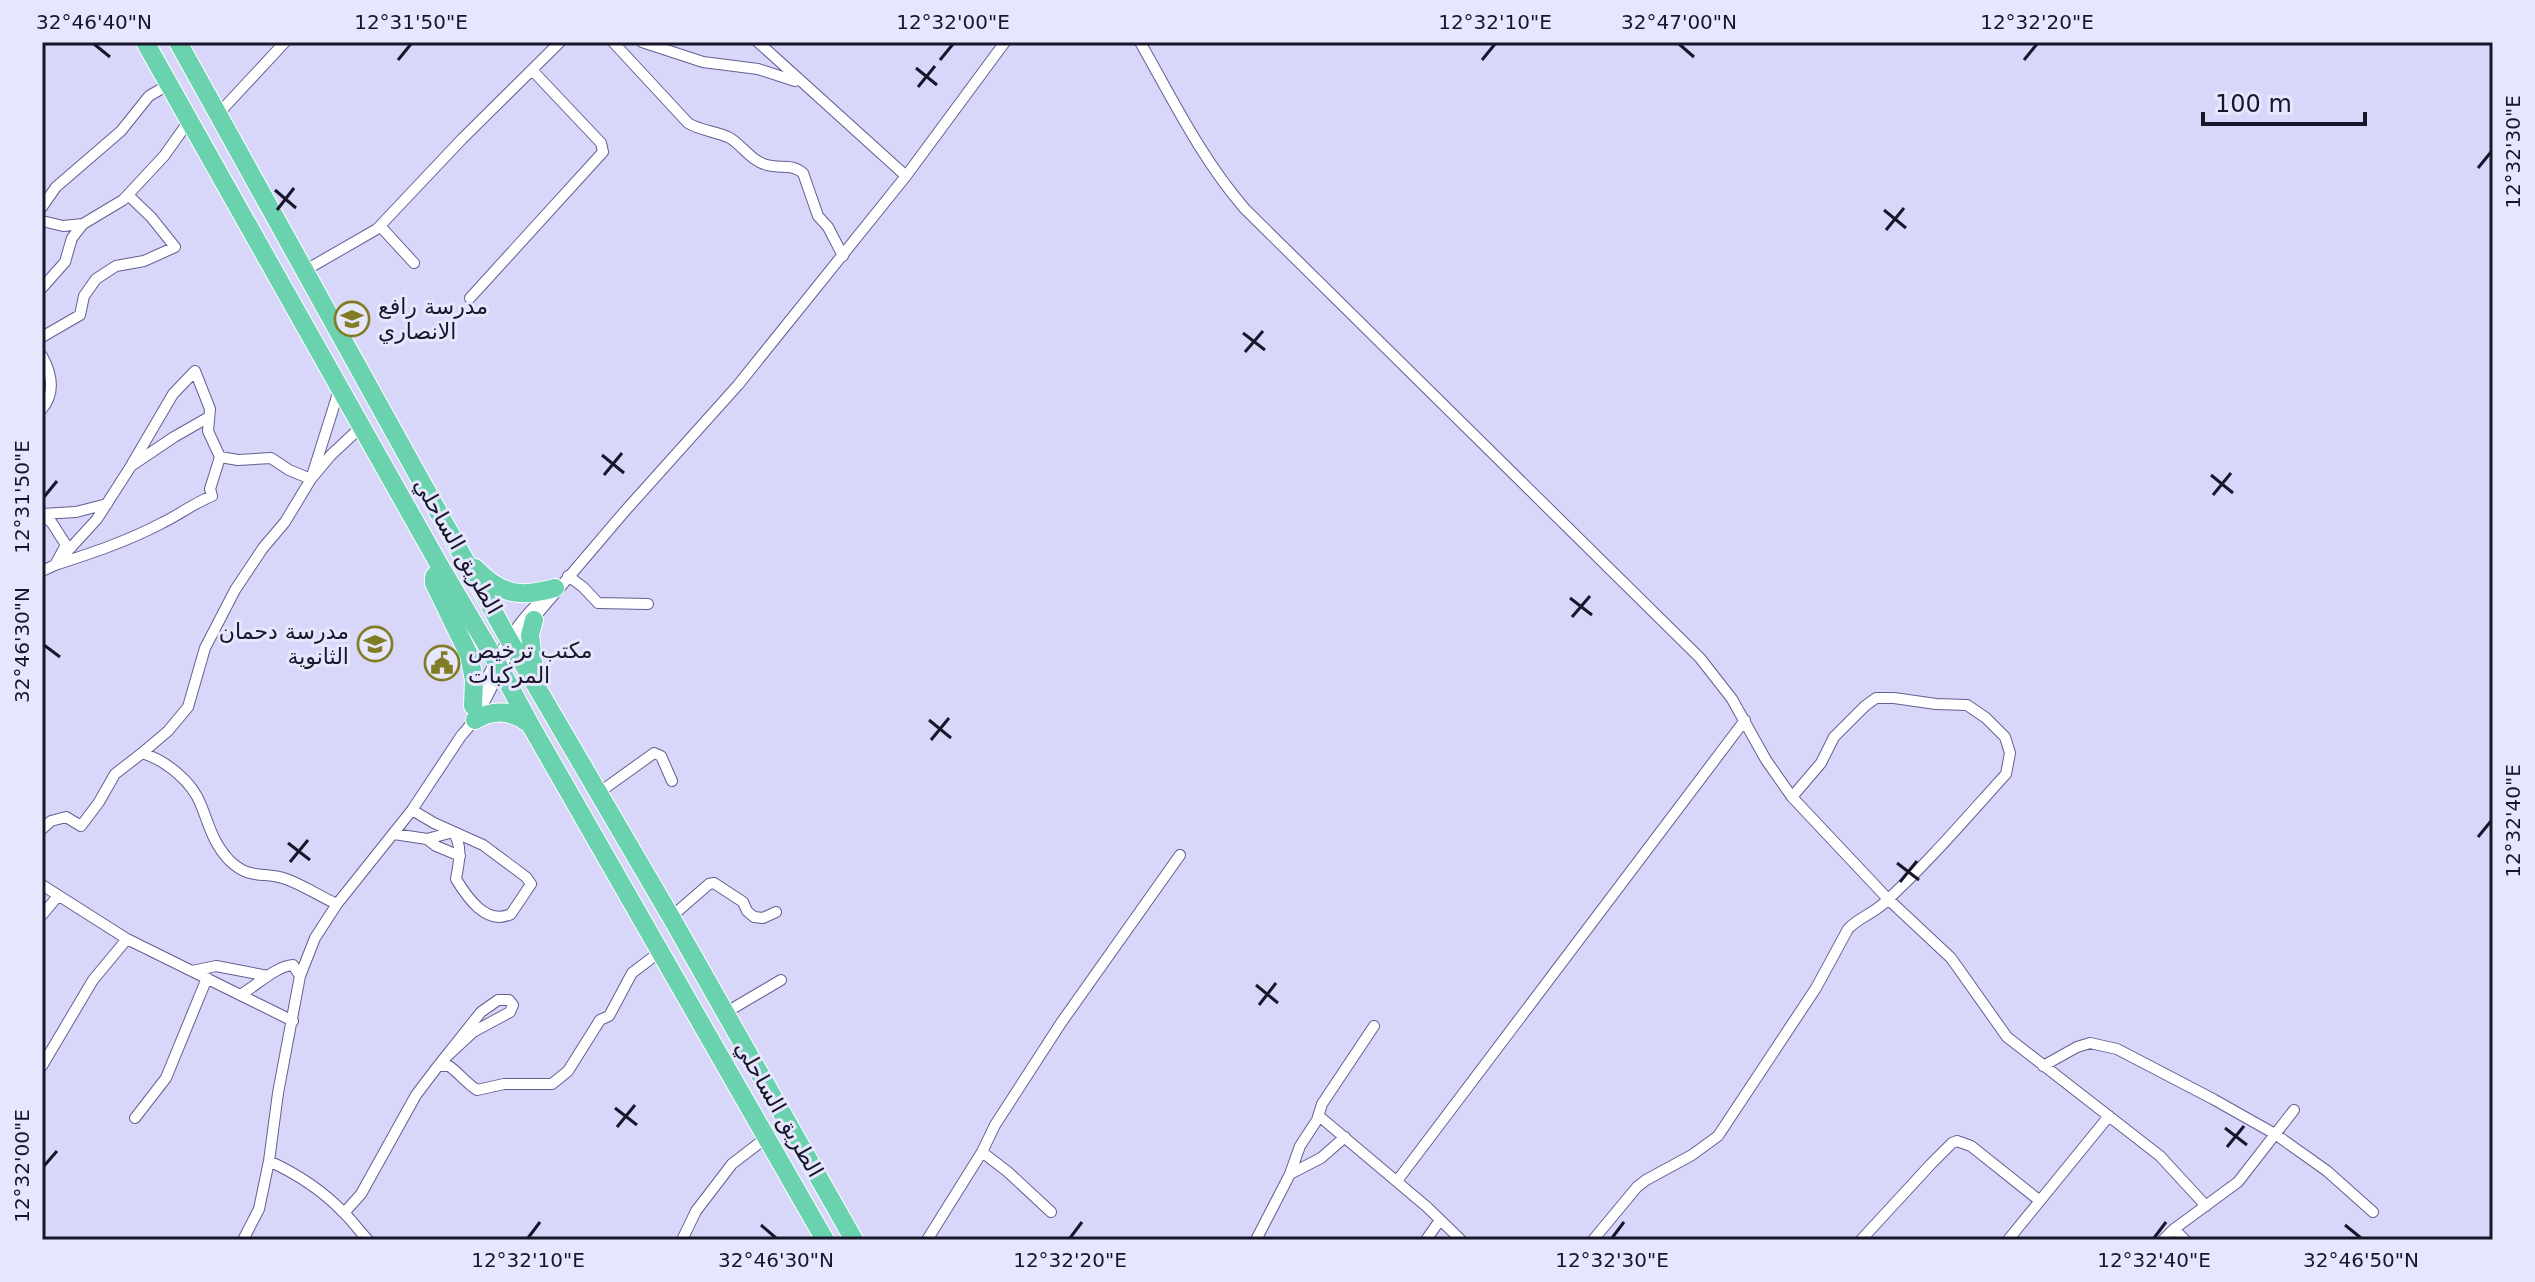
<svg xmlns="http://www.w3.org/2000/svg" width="2535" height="1282" viewBox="0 0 2535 1282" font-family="'DejaVu Sans','Noto Sans Arabic',sans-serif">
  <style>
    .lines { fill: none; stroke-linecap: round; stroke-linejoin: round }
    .minor-casing { stroke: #625f92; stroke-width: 12 }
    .trunk-casing { stroke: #fff; stroke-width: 20 }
    .minor { stroke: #fff; stroke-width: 10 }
    .trunk { stroke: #6ad2ae; stroke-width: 18 }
    .ticks { fill: none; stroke: #18162b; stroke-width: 3 }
    .labels { text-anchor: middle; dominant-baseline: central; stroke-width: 6; stroke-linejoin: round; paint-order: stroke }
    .poi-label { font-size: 22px; fill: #18162b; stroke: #e6e6fd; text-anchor: start }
    .street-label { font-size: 22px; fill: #18162b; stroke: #e6e6fd }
    .neatline { fill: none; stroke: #18162b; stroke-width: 3 }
    .ticks-label { font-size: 20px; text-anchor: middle; fill: #18162b }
  </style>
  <rect width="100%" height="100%" fill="#d8d7fa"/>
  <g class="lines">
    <g class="minor-casing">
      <path id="minor" d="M613,42L688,123C701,131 716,131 730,138C743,146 751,161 767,165C781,169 791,163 803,173L818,216L828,227L843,256
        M642,42L703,62L758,69L795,81
        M758,42L906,176
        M1140,42C1173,100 1201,158 1245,209L1700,658L1732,699L1766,760L1792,797L1888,899L1951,958L2007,1037L2160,1156L2206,1206
        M219,113L285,42
        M42,207L56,187L121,131L149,96L168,85
        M42,221L63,226L83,224
        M380,226L414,263
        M304,271L377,229L462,139L560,42
        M42,288L65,262L72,238L83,224L123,200L164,156L189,121
        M470,298L603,152L601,143L532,70
        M42,337L80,315L84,296L96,279L116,266L144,261L175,247L151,217L128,195
        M42,356C52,374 56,392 42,409
        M209,417L174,437L131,466L97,519L55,565C92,553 128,541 162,523C179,515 194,503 212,496L210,489L220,457L238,460L271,458L289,470L311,479L340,387
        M132,464L173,394L195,371L210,409L208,431L220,457
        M42,514L76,512L107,504
        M42,571L55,565L66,545L52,523L42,514
        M568,576L583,587L598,603L648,604
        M477,697C499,655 512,625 549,593
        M142,753L168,731L188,707L205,648L235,590L263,548L285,522L311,479L331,455L362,426
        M597,794L654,753L661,756L672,781
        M42,829L51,821L66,817L81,826L99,802L115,774L142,753C165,760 192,781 201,805C209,825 213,843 229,860C250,881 264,871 286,879C303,885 321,897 337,904
        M394,834L427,839L453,832C463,846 459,862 456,879C467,897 486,926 511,914L531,884L526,877L483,845L434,823L412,810
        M427,839L436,846L460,856
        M42,885L127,939L293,1021
        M42,915L58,896
        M671,917L709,884L714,883L743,902L747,911L754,917L763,918L776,912
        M192,971L216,966L268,976
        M240,995C256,986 276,966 293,965L300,976
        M725,1013L781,980
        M42,1066L93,980L127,939
        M438,1066L481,1012L498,1000H509L513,1005L510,1012L473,1032L445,1058
        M2043,1066L2077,1047L2090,1043L2117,1049L2213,1099L2275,1134L2327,1171L2373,1212
        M1319,1116L1427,1207L1461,1240
        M135,1118L166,1078L207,978
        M982,1152L1008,1172L1051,1212
        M269,1161C295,1173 323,1191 343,1212C352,1220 359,1231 368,1240
        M1290,1174L1321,1158L1345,1137
        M1397,1181L1745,720
        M344,1213L361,1194L416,1095L438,1066H449C459,1073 466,1083 477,1090L504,1084H552L568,1071L600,1020L609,1016L632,973L661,951
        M2174,1229L2185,1240
        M243,1240L259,1209L269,1161L278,1093L300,976L315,938L337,904L412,810L461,736C489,706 498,664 522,632L625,511L738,385L906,176L1005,42
        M682,1240L696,1211L732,1164L767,1137
        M927,1240L982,1152L995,1125L1061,1023L1180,855
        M1256,1240L1290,1174L1300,1146L1317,1120L1322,1104L1374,1026
        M1426,1240L1440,1220
        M1593,1240L1637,1187L1646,1180L1692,1155L1718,1136L1816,988L1848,929C1858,918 1872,914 1883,904C1927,864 1966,818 2006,774L2010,753L2005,737L1986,718L1967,705L1936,704L1894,698H1876L1865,706L1834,737L1821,763L1792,797
        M1861,1240L1931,1164L1952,1143L1957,1141L1971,1146L2040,1201
        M2008,1240L2109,1116
        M2163,1240L2174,1229L2238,1182L2294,1110"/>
    </g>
    <g class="trunk-casing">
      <path id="trunk" d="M145,42L441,568L496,661L531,726L825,1240
        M178,42L508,638L671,917L854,1240
        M441,568L434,577V583L469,655L474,680L473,706
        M475,568C501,595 520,598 555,588
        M534,620L530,635L535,677
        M475,720C493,709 511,710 528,723"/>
    </g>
    <use href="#minor" class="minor"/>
    <use href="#trunk" class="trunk"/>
  </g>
  <path class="ticks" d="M94,44L110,57M1679,44L1694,57M398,60L411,44M940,60L953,44M1482,60L1495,44M2024,60L2037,44M916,68L937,85M918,87L935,66M2478,168L2491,152M275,190L296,208M277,210L294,188M1884,210L1906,228M1886,230L1904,208M1243,333L1265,350M1245,352L1263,331M602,455L624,473M604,475L622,453M2211,475L2233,493M2213,495L2231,473M44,497L57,481M1570,598L1592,615M1572,617L1590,596M44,645L60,657M929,720L951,738M931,740L949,718M2478,837L2491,821M288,843L310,860M290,862L308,840M1897,863L1919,880M1900,882L1917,861M1256,985L1278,1003M1259,1005L1276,983M615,1108L637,1125M617,1127L635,1105M2225,1128L2247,1145M2227,1147L2244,1126M44,1166L57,1151M761,1225L776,1238M2345,1225L2361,1238M528,1238L540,1222M1070,1238L1082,1222M1612,1238L1624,1222M2154,1238L2166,1222"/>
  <defs>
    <g id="school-ring" transform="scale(1.8)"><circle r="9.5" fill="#e6e6fd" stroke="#827d24" stroke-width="1.5"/><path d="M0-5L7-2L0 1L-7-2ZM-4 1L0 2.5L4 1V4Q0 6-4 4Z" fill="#827d24"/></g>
    <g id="civic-ring" transform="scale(1.8)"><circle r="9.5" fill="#e6e6fd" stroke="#827d24" stroke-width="1.5"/><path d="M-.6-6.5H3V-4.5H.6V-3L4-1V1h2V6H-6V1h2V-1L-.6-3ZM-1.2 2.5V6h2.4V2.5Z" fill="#827d24"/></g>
  </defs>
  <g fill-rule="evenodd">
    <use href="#school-ring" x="352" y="319"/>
    <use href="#school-ring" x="375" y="644"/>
    <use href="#civic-ring" x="442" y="663"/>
  </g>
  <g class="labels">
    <g class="poi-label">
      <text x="378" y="306">مدرسة رافع<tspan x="378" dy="25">الانصاري</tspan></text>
      <text x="349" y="631" text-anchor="end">مدرسة دحمان<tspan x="349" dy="25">الثانوية</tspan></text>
      <text x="468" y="650">مكتب ترخيص<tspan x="468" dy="25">المركبات</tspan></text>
    </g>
    <g class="street-label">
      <text transform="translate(458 546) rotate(60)">الطريق الساحلي</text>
      <text transform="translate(779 1109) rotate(60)">الطريق الساحلي</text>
    </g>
  </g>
  <rect width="2535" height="1282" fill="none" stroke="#e6e6fd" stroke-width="88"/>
  <path d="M2203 112v12h162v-12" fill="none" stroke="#18162b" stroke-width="4"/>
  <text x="2215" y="112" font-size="24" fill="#18162b" stroke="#e6e6fd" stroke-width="6" paint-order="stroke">100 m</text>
  <rect x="44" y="44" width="2447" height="1194" class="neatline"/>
  <g class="ticks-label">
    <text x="94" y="29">32°46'40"N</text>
    <text x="411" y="29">12°31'50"E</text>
    <text x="953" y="29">12°32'00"E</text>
    <text x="1495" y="29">12°32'10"E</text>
    <text x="1679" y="29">32°47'00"N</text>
    <text x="2037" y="29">12°32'20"E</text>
    <text transform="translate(2513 152) rotate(-90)" y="7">12°32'30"E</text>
    <text transform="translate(22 497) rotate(-90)" y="7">12°31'50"E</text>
    <text transform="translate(22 645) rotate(-90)" y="7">32°46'30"N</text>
    <text transform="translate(2513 821) rotate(-90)" y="7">12°32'40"E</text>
    <text transform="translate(22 1166) rotate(-90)" y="7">12°32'00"E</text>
    <text x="528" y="1267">12°32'10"E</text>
    <text x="776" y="1267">32°46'30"N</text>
    <text x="1070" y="1267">12°32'20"E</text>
    <text x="1612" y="1267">12°32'30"E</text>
    <text x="2154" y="1267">12°32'40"E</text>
    <text x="2361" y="1267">32°46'50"N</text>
  </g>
</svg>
